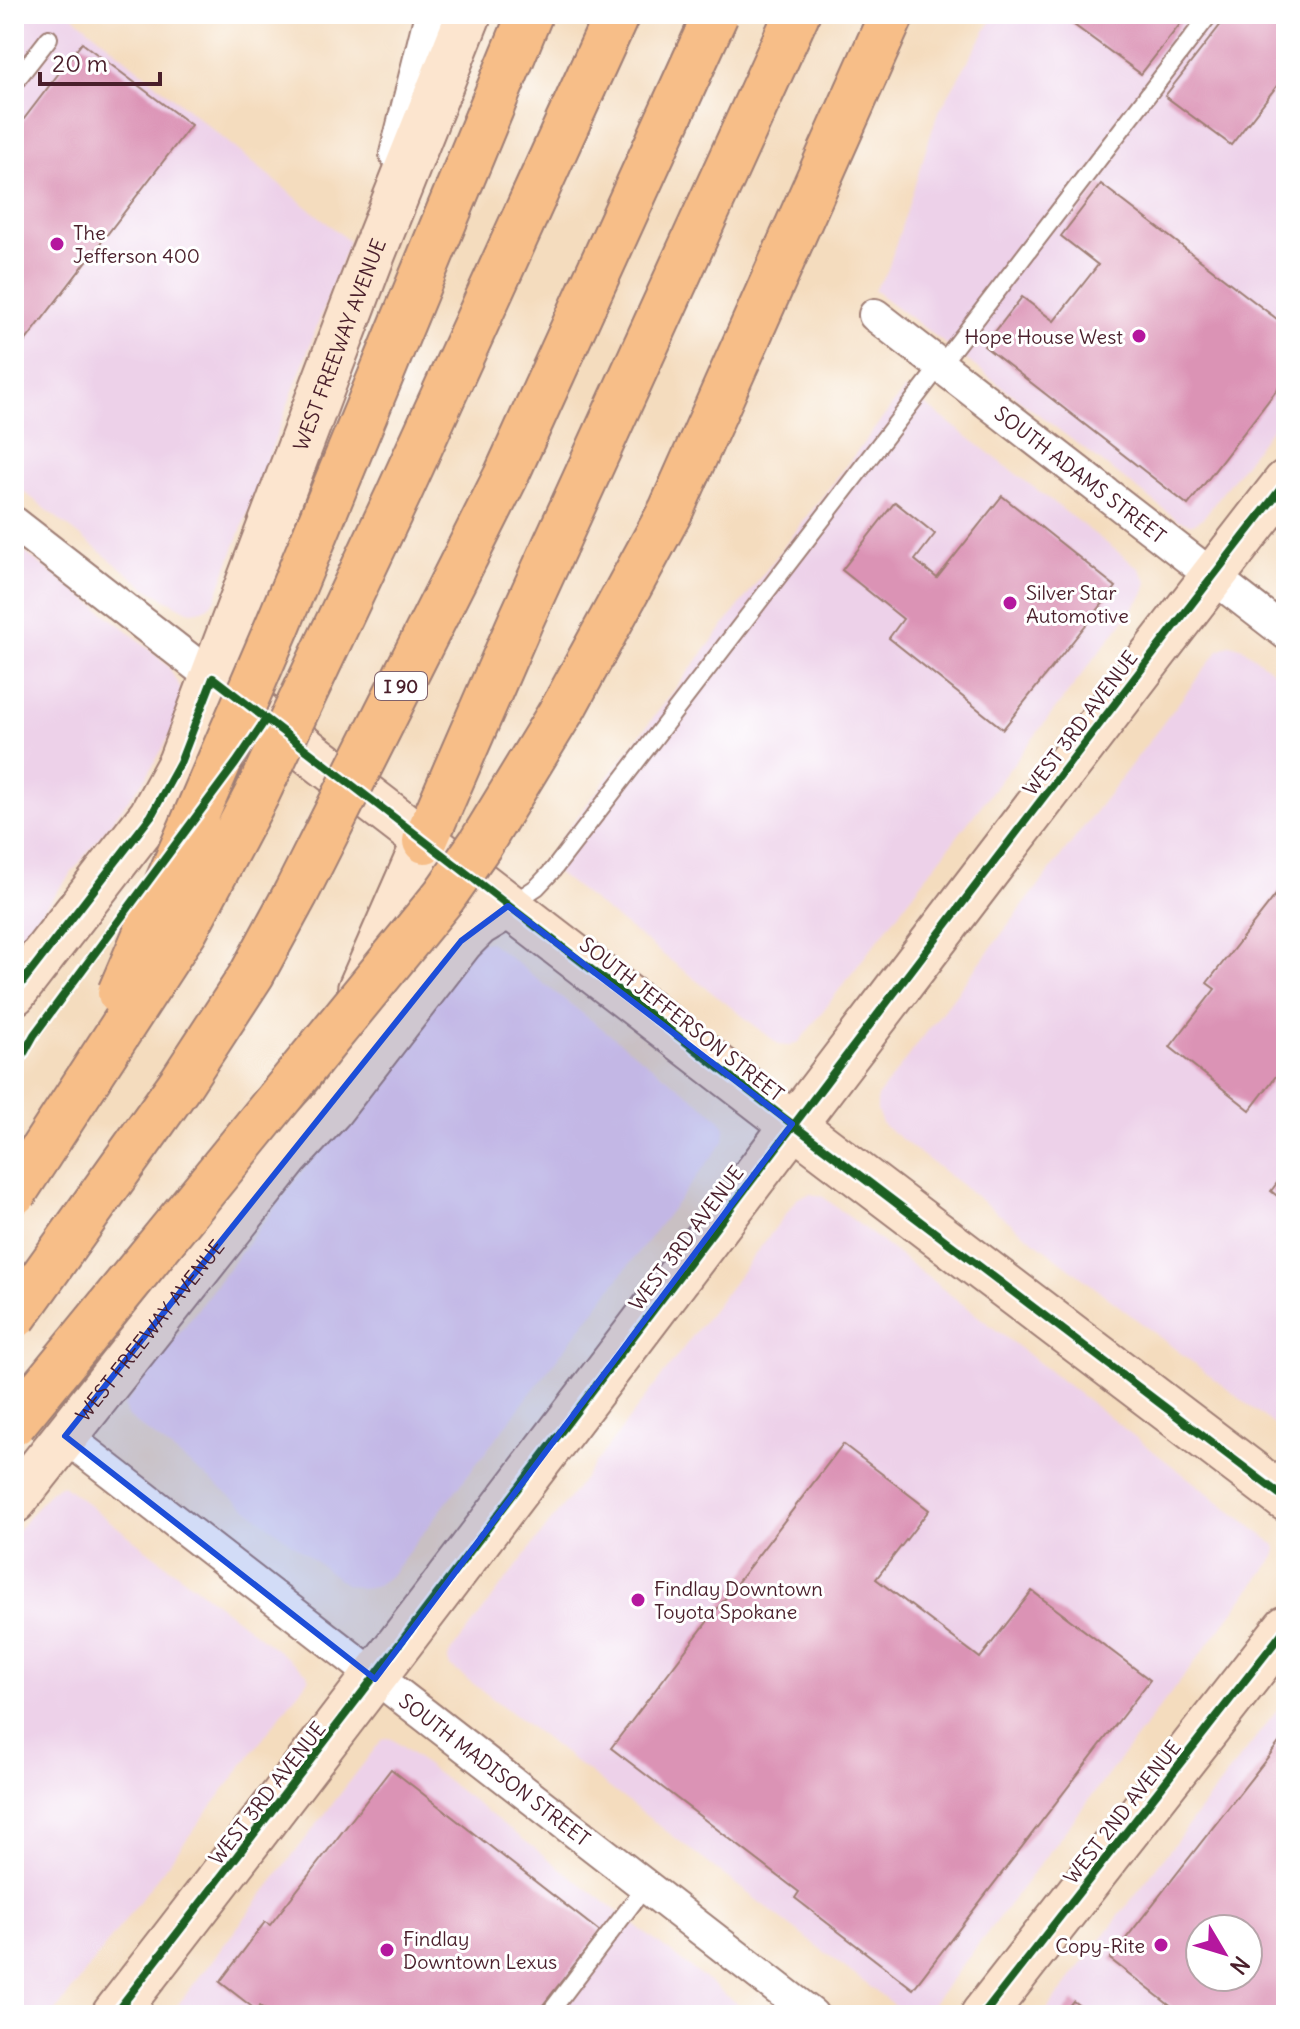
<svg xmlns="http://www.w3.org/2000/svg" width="1300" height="2029" viewBox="0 0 1300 2029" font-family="Delius,sans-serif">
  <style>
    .built { fill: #edd1e9; fill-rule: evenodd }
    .building { fill: #db93b5; fill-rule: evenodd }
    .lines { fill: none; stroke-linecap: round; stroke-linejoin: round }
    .lane-casing { stroke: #9f7e74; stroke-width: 20 }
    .street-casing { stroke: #9f7e74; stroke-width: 36 }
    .secondary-casing { stroke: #9f7e74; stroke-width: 48 }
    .highway-casing { stroke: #9f7e74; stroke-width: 48 }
    .lane { stroke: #fff; stroke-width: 16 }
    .street { stroke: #fff; stroke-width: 32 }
    .secondary { stroke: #fce5cf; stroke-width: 44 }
    .highway { stroke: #f7be88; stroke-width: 44 }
    .highway-bridge-casing { stroke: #9f7e74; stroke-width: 48; stroke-linecap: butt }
    .highway-bridge { stroke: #f7be88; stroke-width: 44 }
    .cycleway-casing { stroke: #fff; stroke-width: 13 }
    .cycleway { stroke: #1b5e20; stroke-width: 8 }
    .marked { fill: #1d4ed8; fill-opacity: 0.2; stroke: #1d4ed8; stroke-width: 6; stroke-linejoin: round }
    .poi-dot { fill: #b5179e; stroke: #fff; stroke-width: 3 }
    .labels { text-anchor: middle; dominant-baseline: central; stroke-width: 6; stroke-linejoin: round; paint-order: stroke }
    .shield { fill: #fff; stroke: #80626b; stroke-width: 2 }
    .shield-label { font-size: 18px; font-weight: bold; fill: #4a1f2b }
    .poi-label { font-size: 20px; fill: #4a1f2b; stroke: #fff; text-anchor: start }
    .street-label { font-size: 20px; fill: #4a1f2b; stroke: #fff }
  </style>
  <rect width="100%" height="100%" fill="#fff"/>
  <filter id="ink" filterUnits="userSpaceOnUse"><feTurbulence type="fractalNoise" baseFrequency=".0125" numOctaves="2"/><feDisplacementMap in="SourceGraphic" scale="16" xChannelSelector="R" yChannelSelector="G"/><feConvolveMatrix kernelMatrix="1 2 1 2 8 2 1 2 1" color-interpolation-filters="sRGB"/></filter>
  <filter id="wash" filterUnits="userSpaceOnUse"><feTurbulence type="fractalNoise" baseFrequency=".006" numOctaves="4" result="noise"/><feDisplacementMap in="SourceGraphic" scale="32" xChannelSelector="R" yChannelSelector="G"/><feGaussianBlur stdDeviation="1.8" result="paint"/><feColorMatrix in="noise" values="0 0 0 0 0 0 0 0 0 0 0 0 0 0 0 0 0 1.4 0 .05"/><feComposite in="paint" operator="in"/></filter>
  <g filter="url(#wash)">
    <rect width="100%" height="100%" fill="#f4dcbe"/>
    <path class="built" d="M14,14H71L349,241L215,600L203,610L188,611L149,590L14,484Z
      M995,14H1286V409L1203,518L1193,524L1178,520L874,290L887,272L937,115Z
      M905,389L1139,568L1147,581L1144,594L799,1042L790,1046L780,1045L543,862Z
      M14,544L126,629L169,667L183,694L173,730L147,776L14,947Z
      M1231,644L1243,648L1286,681V1434L883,1125L877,1111V1097L1219,650Z
      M477,942H489L717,1116L725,1128L724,1141L391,1575L377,1585L363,1589L345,1584L127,1416L124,1406Z
      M810,1194L822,1196L1274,1544L1277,1550L1275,1557L924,2015H907L450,1666L448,1660L449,1655L798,1198Z
      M63,1485L307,1673L309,1678L53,2015H14V1535L51,1490Z
      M1286,1698V2015H1043ZM1200,1929H1248V1977H1200Z
      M387,1738L392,1739L752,2015H170L381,1741Z"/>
    <g id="blocks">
      <path class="building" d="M1059,14H1188L1141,74Z
        M1229,14H1286V74L1231,145L1165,96Z
        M82,43L191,125L14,356V132Z
        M1101,184L1286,326V378L1188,505L984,346L1022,297L1054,321L1098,265L1061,236Z
        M1002,496L1116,587L1003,729L889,638L903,619L842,570L895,502L935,534L915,560L937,578Z
        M1286,882V1063L1250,1110L1170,1047L1215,989L1207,983Z
        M1286,1171V1203L1271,1191Z
        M843,1444L929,1510L876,1579L980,1658L1032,1591L1150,1680L913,1989L795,1898L799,1892L611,1748Z
        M1286,1734V2015H1182L1110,1959ZM1200,1929H1248V1977H1200Z
        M391,1769L600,1932L535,2015H272L260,2006L256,2010L220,1982L265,1922L270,1925Z
        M1073,2001L1092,2015H1062Z"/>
    </g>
  </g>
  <g filter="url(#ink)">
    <use href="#blocks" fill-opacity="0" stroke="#9f7e74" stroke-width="2"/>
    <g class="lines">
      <g class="lane-casing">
        <path id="lane" d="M14,83L49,38
          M510,905L537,887L553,870L1210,14
          M548,2015L645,1887"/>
      </g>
      <g class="street-casing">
        <g id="street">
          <path d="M396,154L431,14"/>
          <path id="s1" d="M875,315L1286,633"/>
          <path d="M14,523L213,678"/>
          <path id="s2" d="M65,1436L812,2015"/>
        </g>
      </g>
      <g class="secondary-casing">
        <g id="secondary">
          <path d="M213,678L792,1124L1286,1499"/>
          <path d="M360,989L425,841"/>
          <path id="s3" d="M14,993L151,816L180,763L371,259L469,14"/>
          <path id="s4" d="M14,1501L286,1158L330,1110L461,941L478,924L508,906"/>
          <path d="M114,2015C509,1507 891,990 1286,482"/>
          <path d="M983,2015L1286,1628"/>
        </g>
      </g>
      <g class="highway-casing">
        <path id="highway" d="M565,705L671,510L892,14
          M425,841L521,620L797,14"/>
      </g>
      <use href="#lane" class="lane"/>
      <use href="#street" class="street"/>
      <use href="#secondary" class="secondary"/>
      <use href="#highway" class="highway"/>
      <g class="highway-bridge-casing">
        <path id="highway-bridge" d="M120,993L278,625L530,14
          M14,1193L185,930L257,794L399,493L617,14
          M14,1317L181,1083L252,974L296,893L505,478L716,14
          M14,1423L444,896L481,843L565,705"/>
      </g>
      <use href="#highway-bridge" class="highway-bridge"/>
      <g class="cycleway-casing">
        <path id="cycleway" d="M14,993L151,816L180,763L213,678L792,1124L1286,1499
          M14,1071L34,1035L236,763L266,719
          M114,2015C509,1507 891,990 1286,482
          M983,2015L1286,1628"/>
      </g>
      <use href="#cycleway" class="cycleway"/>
    </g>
  </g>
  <path class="marked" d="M508,906L792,1124L375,1679L65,1436L461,941Z"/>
  <g class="poi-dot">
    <circle cx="57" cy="244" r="8"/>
    <circle cx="1139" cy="336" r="8"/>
    <circle cx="1010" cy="603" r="8"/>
    <circle cx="638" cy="1600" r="8"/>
    <circle cx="1161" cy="1945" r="8"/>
    <circle cx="387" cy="1950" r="8"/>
  </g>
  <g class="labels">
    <rect class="shield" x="375" y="672" width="52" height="28" rx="6"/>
    <g class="shield-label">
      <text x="401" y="686">I 90</text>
    </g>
    <g class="poi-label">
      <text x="73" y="232">The<tspan x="73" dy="23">Jefferson 400</tspan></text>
      <text x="1123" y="336" text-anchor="end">Hope House West</text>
      <text x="1026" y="592">Silver Star<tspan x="1026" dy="23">Automotive</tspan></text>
      <text x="654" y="1588">Findlay Downtown<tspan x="654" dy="23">Toyota Spokane</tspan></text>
      <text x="403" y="1938">Findlay<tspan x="403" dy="23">Downtown Lexus</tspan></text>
      <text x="1145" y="1945" text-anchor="end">Copy-Rite</text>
    </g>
    <g class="street-label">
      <text stroke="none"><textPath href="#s3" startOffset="732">WEST FREEWAY AVENUE</textPath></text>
      <text stroke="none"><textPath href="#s1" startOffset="260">SOUTH ADAMS STREET</textPath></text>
      <text transform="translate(1080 723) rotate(-53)">WEST 3RD AVENUE</text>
      <text transform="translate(682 1019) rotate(38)">SOUTH JEFFERSON STREET</text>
      <text transform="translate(686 1238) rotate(-53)">WEST 3RD AVENUE</text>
      <text stroke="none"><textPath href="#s4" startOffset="218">WEST FREEWAY AVENUE</textPath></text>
      <text stroke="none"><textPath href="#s2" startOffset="544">SOUTH MADISON STREET</textPath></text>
      <text transform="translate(267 1793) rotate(-52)">WEST 3RD AVENUE</text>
      <text transform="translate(1122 1812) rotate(-52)">WEST 2ND AVENUE</text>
    </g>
  </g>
  <rect width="1300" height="2029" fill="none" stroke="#fff" stroke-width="48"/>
  <g transform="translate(1224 1953) rotate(128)"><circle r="38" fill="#ffffff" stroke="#b7a5aa" stroke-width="2"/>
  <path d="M0-6L14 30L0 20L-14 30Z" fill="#b5179e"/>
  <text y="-12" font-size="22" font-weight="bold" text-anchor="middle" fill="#4a1f2b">N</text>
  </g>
  <path d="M40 72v12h120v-12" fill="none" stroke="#4a1f2b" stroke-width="4"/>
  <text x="52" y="72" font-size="24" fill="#4a1f2b" stroke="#ffffff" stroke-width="6" paint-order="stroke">20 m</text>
</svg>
